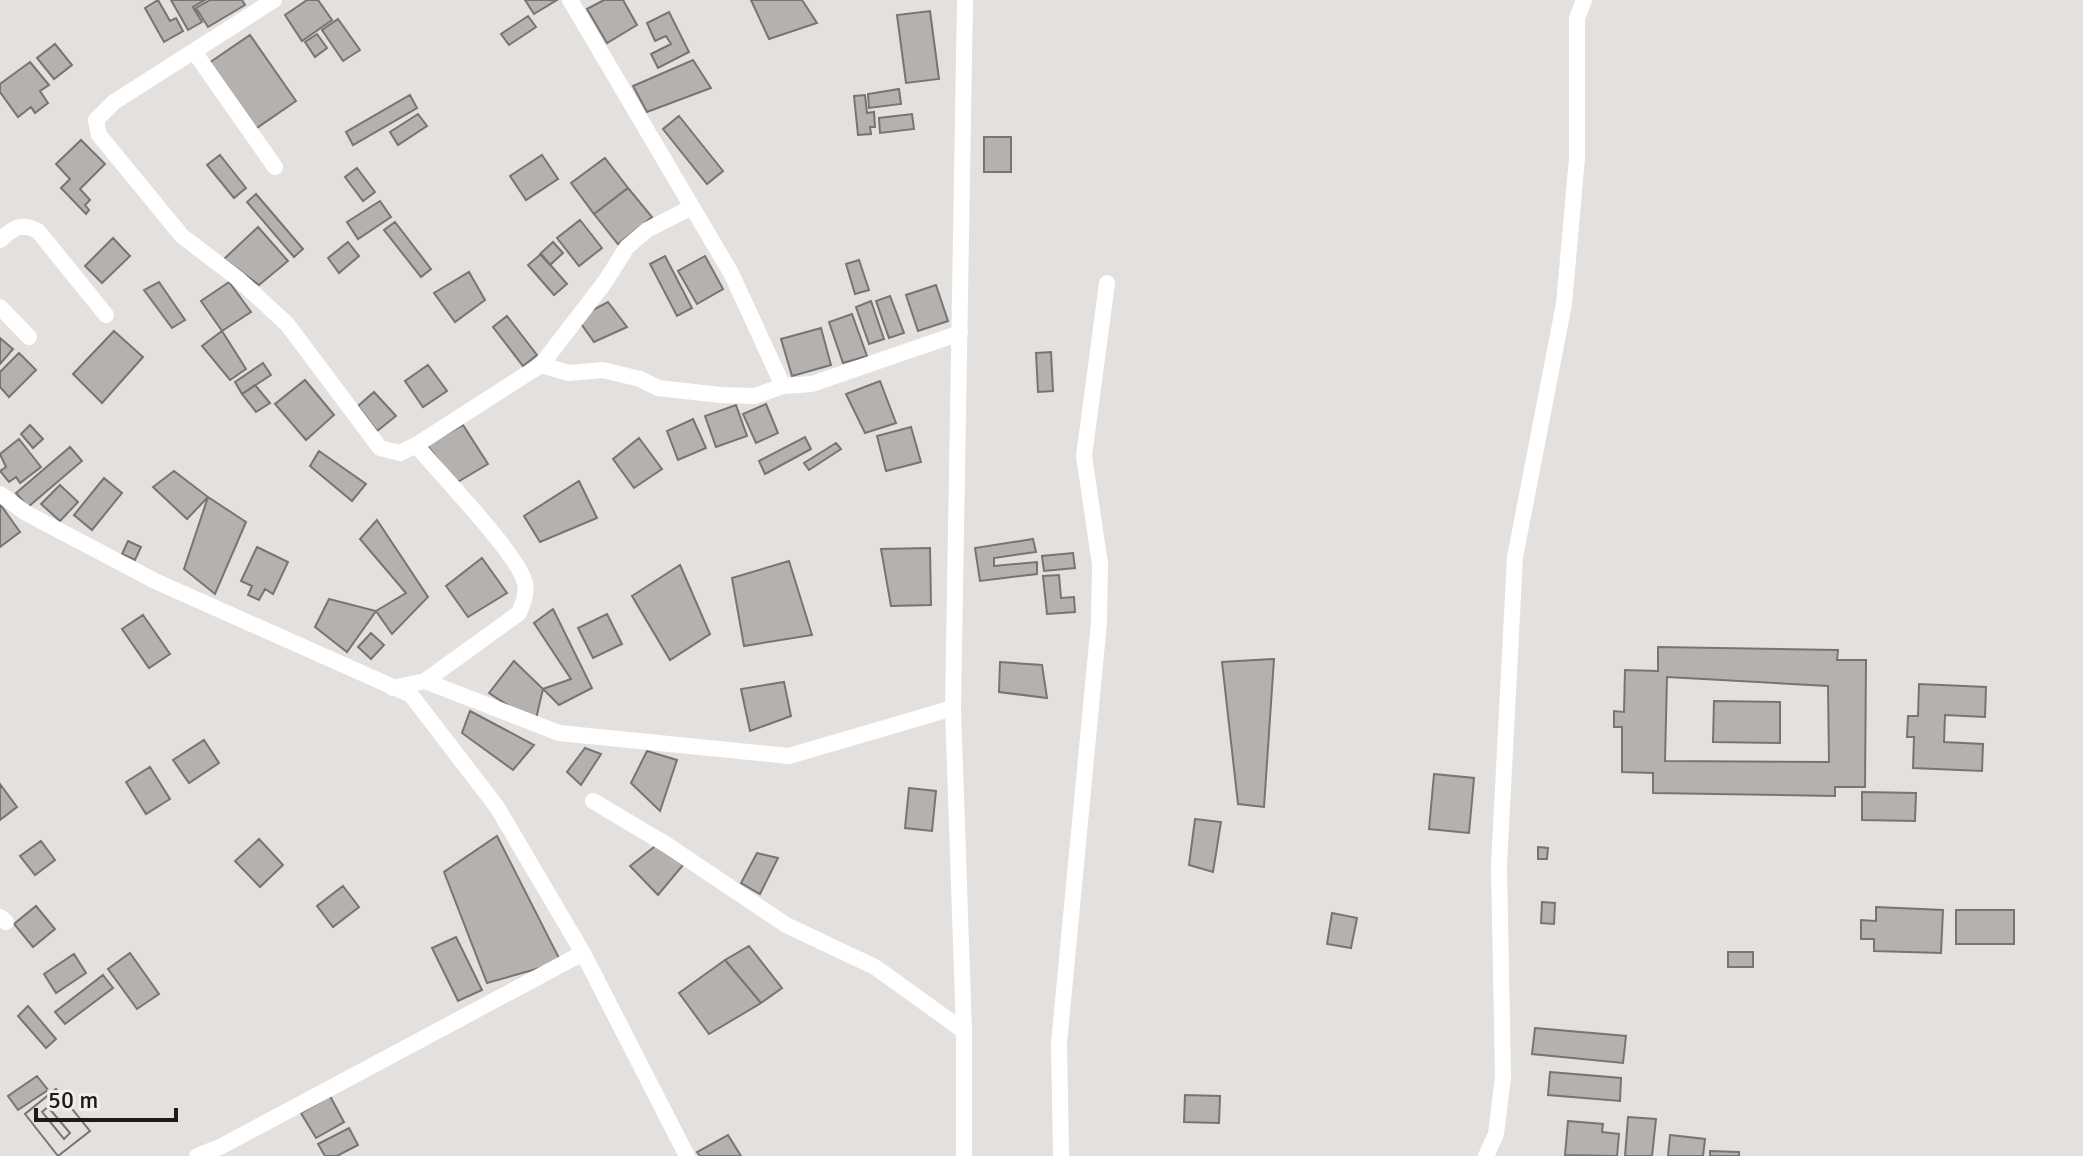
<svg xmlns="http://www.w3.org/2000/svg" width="2083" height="1156" viewBox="0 0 2083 1156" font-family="Signika,sans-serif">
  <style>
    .building { fill: #b4b1af; stroke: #787473; stroke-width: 2; fill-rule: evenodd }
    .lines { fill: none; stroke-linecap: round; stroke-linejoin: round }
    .minor { stroke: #fff; stroke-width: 16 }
  </style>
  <rect width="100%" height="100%" fill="#e3e0de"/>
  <path class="building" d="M158,0L170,21L176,18L183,31L164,42L145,8Z
    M171,0H205L193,7L202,22L188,30Z
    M210,0H242L245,5L208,27L196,8Z
    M307,0H318L332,20L302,41L285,15Z
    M525,0H557L534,14Z
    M604,0H623L637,25L607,43L587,9Z
    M751,0H802L817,23L769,39Z
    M930,11L939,79L906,83L897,15Z
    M669,12L689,52L658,68L651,54L671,44L666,36L655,41L647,23Z
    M528,16L536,27L509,45L501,34Z
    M338,19L360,50L343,61L322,30Z
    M317,34L327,48L315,57L305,42Z
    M250,35L296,101L254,130L209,63Z
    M55,44L72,65L54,79L37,58Z
    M693,60L711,88L647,112L633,86Z
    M30,62L49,85L40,91L48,103L35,113L31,107L18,117L0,92V84Z
    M899,89L901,104L869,108L868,94Z
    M410,95L417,108L353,145L346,132Z
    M865,95L867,113L874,112L875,127H870L871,134L858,135L854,96Z
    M418,114L427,126L398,145L390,132Z
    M912,114L914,129L880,133L879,118Z
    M679,116L723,171L707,184L663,129Z
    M984,137H1011V172H984Z
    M81,140L105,164L80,189L90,200L85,205L89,210L86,214L61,188L70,179L56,164Z
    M220,155L246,188L234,198L207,165Z
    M542,155L558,179L526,200L510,176Z
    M605,158L628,188L594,214L571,183Z
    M357,168L375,192L363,201L345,177Z
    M628,188L652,217L618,244L594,214Z
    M256,194L303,249L294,257L247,202Z
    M380,201L391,217L358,239L347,222Z
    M580,220L602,248L579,266L557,238Z
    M395,222L431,269L421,277L384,230Z
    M258,227L288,261L259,285L224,259Z
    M113,238L130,256L102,283L85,266Z
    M348,242L359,256L339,273L328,258Z
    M553,242L563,253L550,265L540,254Z
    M541,254L567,284L554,295L528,265Z
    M665,256L692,308L677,316L650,264Z
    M705,256L723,289L697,304L678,271Z
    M859,260L869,290L855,294L846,264Z
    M469,272L485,300L455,322L434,293Z
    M159,282L185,320L172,328L144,290Z
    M229,282L251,312L222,331L201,301Z
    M936,285L948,321L918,331L906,295Z
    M890,296L904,333L889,338L876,301Z
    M871,301L884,339L869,344L856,307Z
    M608,302L627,327L594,342L577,318Z
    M852,314L867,356L843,363L829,322Z
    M507,316L537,355L523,366L493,327Z
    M821,328L831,365L792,376L781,339Z
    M114,331L143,357L102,403L73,374Z
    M222,331L246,369L230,380L202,346Z
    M0,338L13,349L0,364Z
    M1051,352L1053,391L1038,392L1036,353Z
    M19,353L36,370L9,397L0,387V372Z
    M263,363L271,375L242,394L235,382Z
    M428,365L447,391L423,407L405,381Z
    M305,380L334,415L306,440L275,404Z
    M880,381L896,423L865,433L846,394Z
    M255,385L270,403L256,412L242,394Z
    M374,392L396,416L377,431L358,406Z
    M766,404L778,433L756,443L743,414Z
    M736,405L747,436L716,447L705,416Z
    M693,419L706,448L678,460L667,431Z
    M30,425L43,439L33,448L21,434Z
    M463,425L488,464L456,483L427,445Z
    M911,427L921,462L886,471L877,436Z
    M805,437L811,449L765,474L759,461Z
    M639,438L662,469L634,488L613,459Z
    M19,439L41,467L20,483L16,477L9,482L0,471L6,467L0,454Z
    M836,443L841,449L809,470L804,463Z
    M70,447L82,461L28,507L16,493Z
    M319,451L366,484L352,501L310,466Z
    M174,471L208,497L187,519L153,487Z
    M104,478L122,493L92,530L74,515Z
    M579,481L597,518L540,542L524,516Z
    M60,485L78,502L60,521L41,504Z
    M208,497L246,522L215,594L184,569Z
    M0,504L20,532L0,547Z
    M377,520L428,597L392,634L376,611L406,593L360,539Z
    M1033,539L1036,552L994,558V566L1037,562V574L980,581L975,548Z
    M128,541L141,547L135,560L122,554Z
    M257,547L288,562L273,594L265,589L259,600L248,595L252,586L241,581Z
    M930,548L931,605L891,606L881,549Z
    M1073,553L1075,568L1044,571L1042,556Z
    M482,558L507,593L468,617L446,586Z
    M789,561L812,635L744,646L732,578Z
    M680,565L710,634L670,660L632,596Z
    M1059,575L1061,598L1074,597L1075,612L1047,614L1043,576Z
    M329,599L376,611L347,652L315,627Z
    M553,609L592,688L559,705L543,689L571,679L534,623Z
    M607,614L622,644L593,658L578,628Z
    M143,615L170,654L149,668L122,629Z
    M371,633L384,645L371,659L358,647Z
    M1658,647L1838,650L1837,660H1866L1865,787H1835V796L1653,793V773L1622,772V727H1614V711L1624,712L1625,670L1658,671ZM1667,677L1828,686L1829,762L1665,761Z
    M1274,659L1264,807L1238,804L1222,662Z
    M514,661L543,689L535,723L489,693Z
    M1000,662L1042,665L1047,698L999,692Z
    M784,682L791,716L750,731L741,689Z
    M1919,684L1986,687L1985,717L1945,715L1944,742L1983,744L1982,771L1913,768L1914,737H1907L1908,716H1918Z
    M1714,701L1780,702V743L1713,742Z
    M470,711L534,745L513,770L462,733Z
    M204,740L219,763L189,783L173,760Z
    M585,748L601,754L581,785L567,772Z
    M647,751L677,760L660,811L631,783Z
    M150,767L170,799L146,814L126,782Z
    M1434,774L1474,778L1469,833L1429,829Z
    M0,784L17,807L0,820Z
    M909,788L936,791L932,831L905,828Z
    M1862,792L1916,793L1915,821L1862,820Z
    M1195,819L1221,822L1213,872L1189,865Z
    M497,836L561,962L487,983L444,872Z
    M259,839L283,865L260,887L235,861Z
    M41,841L55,860L35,875L20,856Z
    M659,843L683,865L658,895L630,866Z
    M1538,847L1548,848L1547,859H1538Z
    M757,853L778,858L760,894L741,883Z
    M343,886L359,907L333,927L317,906Z
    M1542,902L1555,903L1554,924L1541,923Z
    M36,906L55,929L33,947L14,924Z
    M1876,907L1943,910L1941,953L1874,951V939H1861V920L1876,921Z
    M1956,910H2014V944H1956Z
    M1332,913L1357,918L1351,948L1327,944Z
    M456,937L482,990L458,1001L432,948Z
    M749,946L782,988L761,1003L725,960Z
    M1728,952H1753V967H1728Z
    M130,953L159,994L137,1009L108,969Z
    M74,954L86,973L56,993L44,974Z
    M725,960L761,1003L709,1034L679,993Z
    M103,975L113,988L65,1024L55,1012Z
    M28,1006L56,1039L46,1048L18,1016Z
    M1535,1028L1626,1036L1623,1063L1532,1054Z
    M1550,1072L1621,1078L1620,1101L1548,1095Z
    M37,1076L48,1090L18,1110L8,1096Z
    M56,1089L90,1131L58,1156L25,1114ZM48,1107L70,1133L64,1139L42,1112Z
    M56,1089L90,1131L58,1156L25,1114Z
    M1185,1095L1220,1096L1219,1123L1184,1122Z
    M330,1096L344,1122L316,1138L301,1113Z
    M48,1107L70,1133L64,1139L42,1112Z
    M1628,1117L1656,1119L1652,1156H1625Z
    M1568,1121L1603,1124L1602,1132L1619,1134L1617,1156L1565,1155Z
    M349,1128L358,1145L337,1156H325L318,1144Z
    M728,1135L741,1156H700L697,1152Z
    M1670,1135L1705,1139L1703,1156H1668Z
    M1710,1151L1739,1152V1156H1710Z"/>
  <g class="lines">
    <path class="minor" d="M274,0L114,102L96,120L99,135L182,236L237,278L287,324L380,448L400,453L416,445L541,365L605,282L627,247L647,230L692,207
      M570,0L731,273L783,386L812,384L960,333
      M195,53L275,167
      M0,240C13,228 21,222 38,231L106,315
      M0,307L29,337
      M541,365L569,373L603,370L640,379L658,388L721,395L755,396L783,386
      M416,445C438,472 519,555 525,583C527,594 523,603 519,613L425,681
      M0,494L26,513L155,581L411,695L497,807L583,953L687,1156
      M393,688L425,681L559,733L789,756L953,708
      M593,801L667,845L786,925L875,967L964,1031
      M0,917L6,922
      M197,1156L220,1147L583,953
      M964,1156V1031L953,708L965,0
      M1061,1156L1059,1043L1099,622L1100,564L1084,456L1107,283
      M1486,1156L1496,1134L1503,1077L1499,865L1515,557L1564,304L1577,158V18L1584,0"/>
  </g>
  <path d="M36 1108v12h140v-12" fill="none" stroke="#1c1a1a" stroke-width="4"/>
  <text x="48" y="1108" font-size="24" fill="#1c1a1a" stroke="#f0edeb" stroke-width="6" paint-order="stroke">50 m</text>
</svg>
